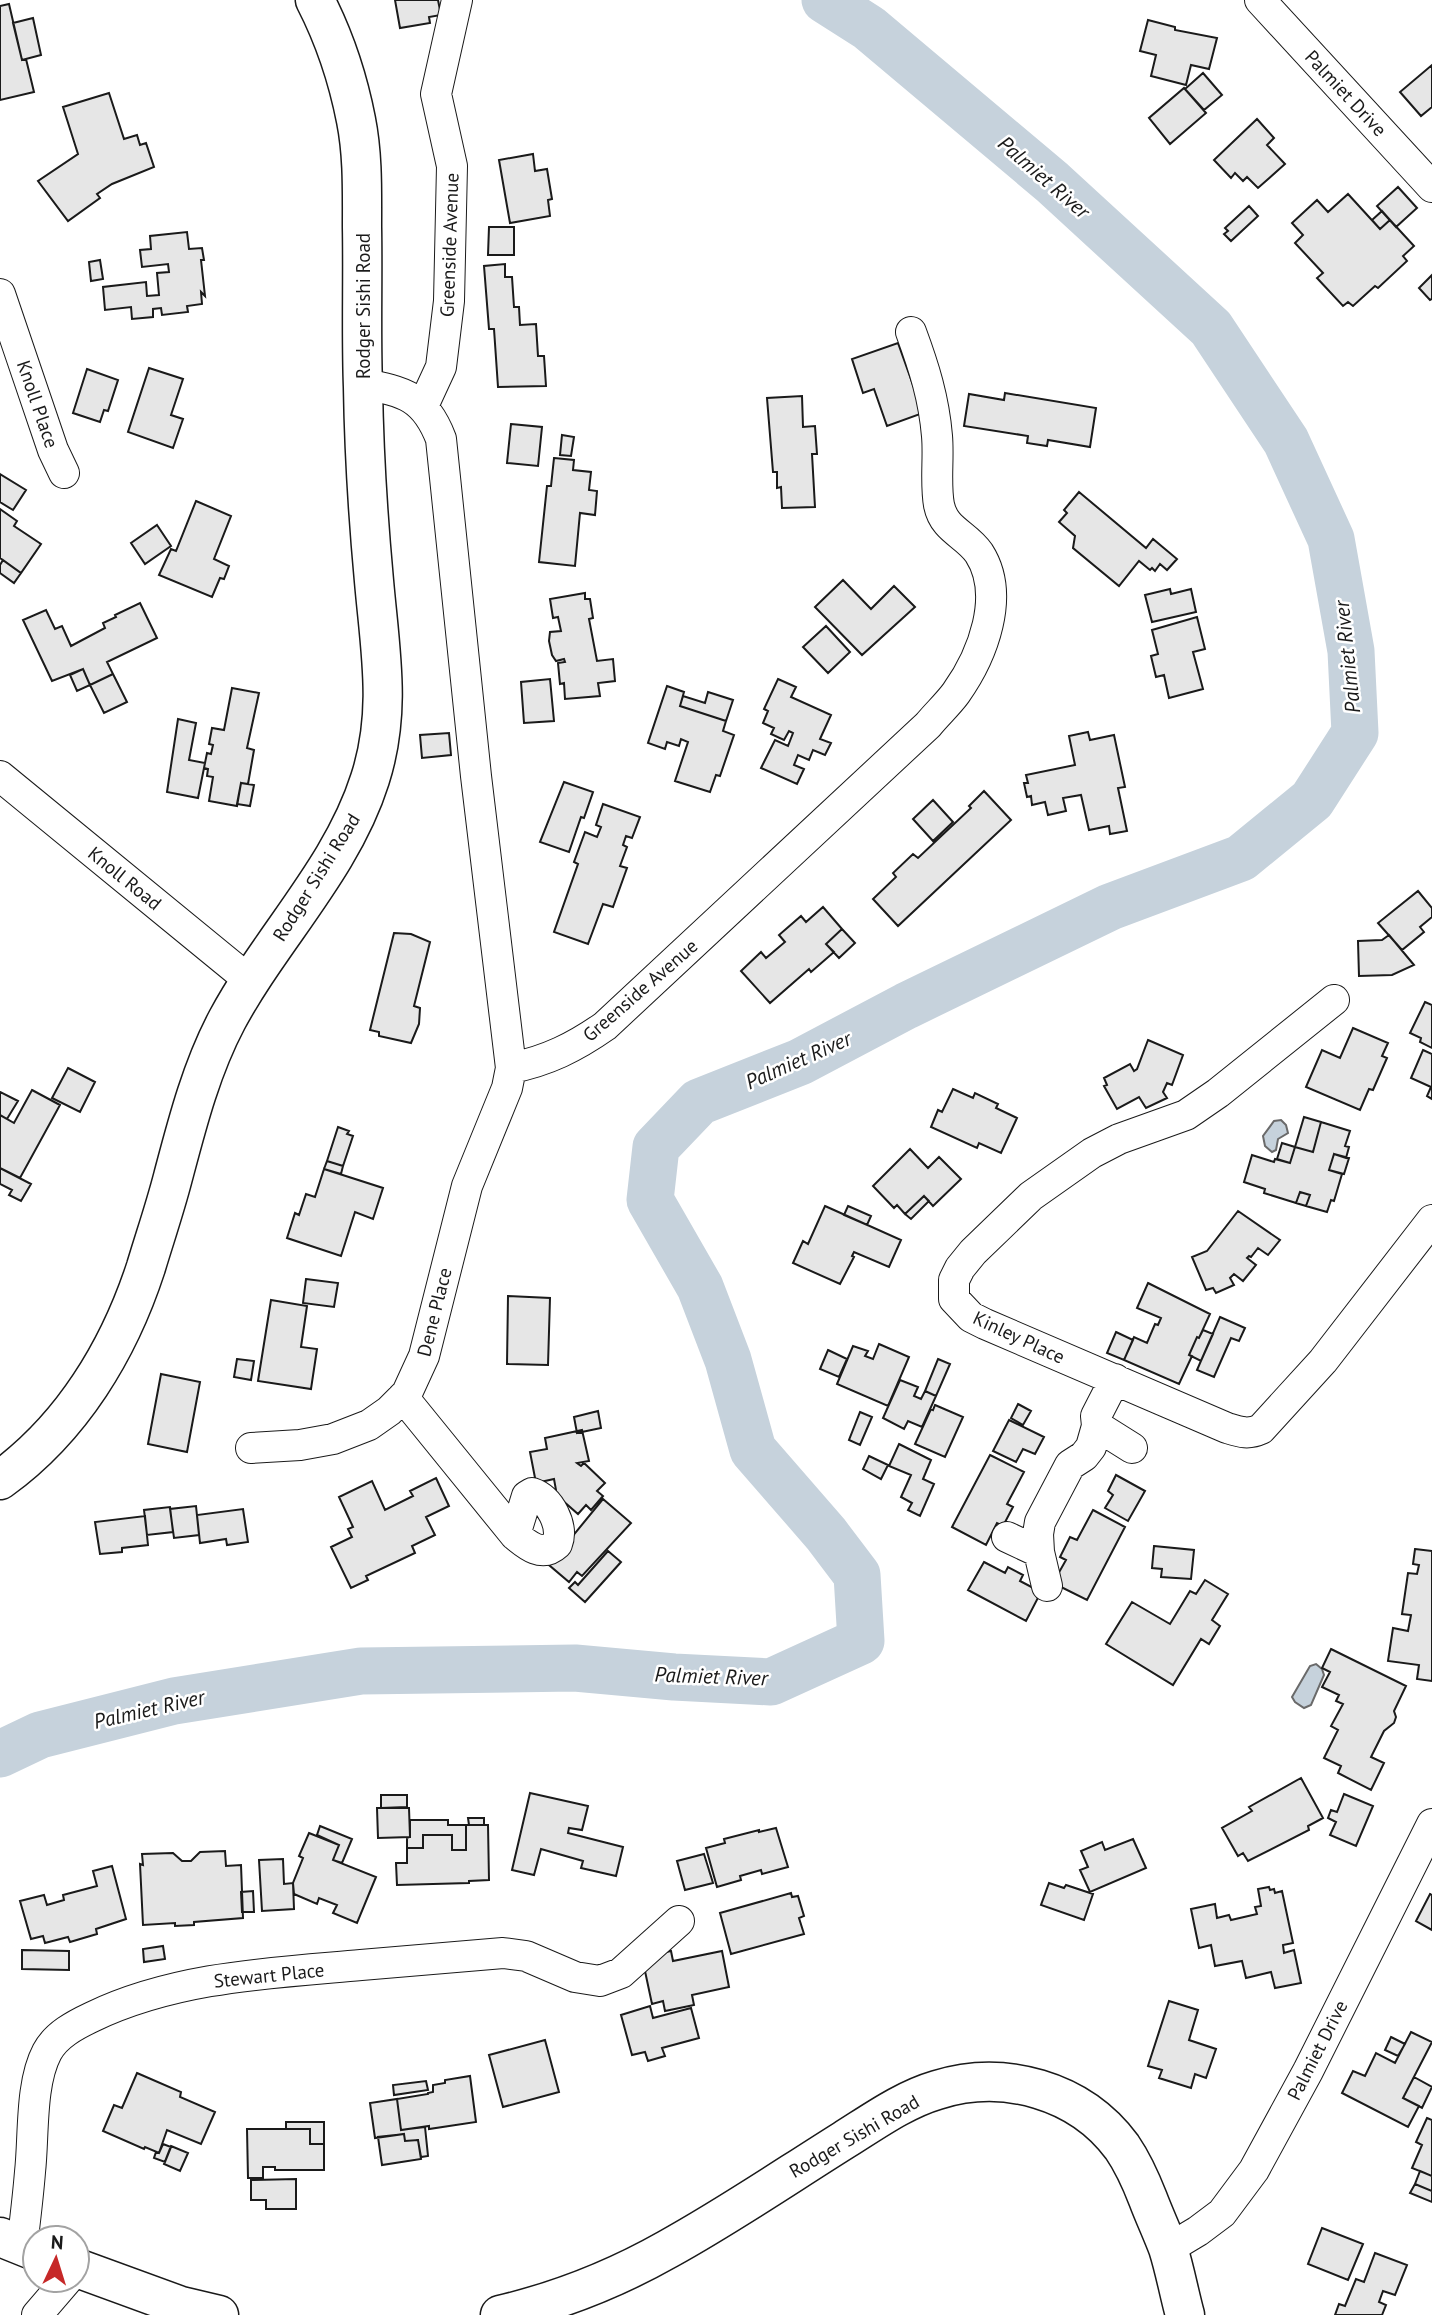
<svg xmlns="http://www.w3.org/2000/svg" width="1432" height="2315" viewBox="0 0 1432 2315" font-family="'PT Sans',sans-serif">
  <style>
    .water { fill: #c6d2dc; stroke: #6a6a6a; stroke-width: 2 }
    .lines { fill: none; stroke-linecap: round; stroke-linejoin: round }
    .river { stroke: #c6d2dc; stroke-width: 47 }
    .building { fill: #e6e6e6; stroke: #1a1a1a; stroke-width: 2 }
    .minor-casing { stroke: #1a1a1a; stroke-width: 32 }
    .major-casing { stroke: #1a1a1a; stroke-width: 41 }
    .minor { stroke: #fff; stroke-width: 30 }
    .major { stroke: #fff; stroke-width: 38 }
    .labels { text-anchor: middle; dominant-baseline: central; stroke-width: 5; stroke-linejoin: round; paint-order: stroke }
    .street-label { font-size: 19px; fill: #1a1a1a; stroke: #fff }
    .water-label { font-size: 21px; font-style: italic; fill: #1a1a1a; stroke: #fff }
  </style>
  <rect width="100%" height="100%" fill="#fff"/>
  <path class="water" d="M1281,1120L1286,1125L1288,1133L1278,1139L1276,1150L1272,1152L1265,1146L1263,1136L1274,1121Z
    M1316,1664L1322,1669L1324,1675L1311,1705L1304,1708L1295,1702L1292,1697L1310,1666Z"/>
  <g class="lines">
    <path class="river" d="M0,1754L40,1735L174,1701L361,1671L575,1668L674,1677L771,1682L861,1641L857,1575L826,1534L753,1450L728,1360L700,1287L650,1200L656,1147L699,1102L800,1062L906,1006L1110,907L1241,858L1312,800L1355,733L1351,651L1331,539L1286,441L1211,328L1052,182L869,28L825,0"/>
  </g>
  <path class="building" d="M395,0H438L441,15L429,17L430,23L400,28Z
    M9,4L22,60L26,59L34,92L0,100V6Z
    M33,18L41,55L22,60L13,23Z
    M1148,20L1175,27V30L1217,38L1209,69L1191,65L1186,85L1151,76L1156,55L1140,51Z
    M1432,65V107L1421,116L1400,92Z
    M1203,73L1222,95L1204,110L1185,89Z
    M1184,88L1206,113L1170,144L1149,118Z
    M109,93L124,139L137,135L140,145L146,143L154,167L112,184L97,194L100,198L68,221L38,181L78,154L63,107Z
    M1257,119L1274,138L1267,145L1285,164L1258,188L1247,177L1243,181L1235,173L1231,178L1214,160Z
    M533,154L535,171L547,169L552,199L548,200L550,216L510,223L499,160Z
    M1398,187L1417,208L1396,227L1377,206Z
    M1348,194L1380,229L1390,220L1414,246L1403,256L1407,261L1378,288L1375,286L1353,306L1348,302L1343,306L1317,278L1323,273L1295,243L1303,235L1292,223L1317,200L1328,212Z
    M1249,206L1258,216L1231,241L1224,234L1228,231L1225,228Z
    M1382,211L1390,220L1380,229L1372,220Z
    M489,227H514V255H488Z
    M187,232L189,249L202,248L204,260H201L205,296L201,292L202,304L187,306L188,312L162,315L161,308L153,309V317L132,319L131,307L105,310L103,287L146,282L147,296L159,295L157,273L169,272L168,264L142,267L140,250L151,249L150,236Z
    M100,260L103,279L91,281L89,262Z
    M505,264V277H512L514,307H519L520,325L536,324L538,356H544L546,386L498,387L494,329H489L484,266Z
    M1432,275V299L1430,300L1419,288Z
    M898,343L923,413L887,426L874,389L863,393L852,359Z
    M149,368L183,379L171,415L183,419L173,448L128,432Z
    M87,369L118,380L108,411L104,410L100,422L73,413Z
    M1005,393L1096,408L1090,447L1048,440L1047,446L1027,443L1028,436L964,426L969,394L1004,400Z
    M802,396L803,427L815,426L817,454H812L815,507L782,508L781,487L777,488V472H773L767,398Z
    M511,424L542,427L538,466L507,463Z
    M562,435L574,437L571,456L560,455Z
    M554,458L574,460L573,470L591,472L589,490L597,491L595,515L580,513L575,566L539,562L547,486H551Z
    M0,474L26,490L13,510L0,502Z
    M1079,492L1146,548L1153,539L1177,559L1167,570L1160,564L1155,571L1152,568L1150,570L1139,561L1119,586L1073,548L1075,536L1059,522L1067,513L1064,510Z
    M196,501L231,516L214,559L229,566L224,579L220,578L212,597L159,575L171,549L176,551Z
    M0,509L17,521L14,526L41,544L21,573L0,558Z
    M157,525L171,546L145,564L131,543Z
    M3,560L21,573L14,583L0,573V565Z
    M843,580L871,609L894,586L915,607L862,655L815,607Z
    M1170,589L1171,594L1191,589L1196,612L1152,622L1145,595Z
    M585,593V599H590L593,618L589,619L597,661L613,659L615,681L598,683L600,696L565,699L564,683L560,684L558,663L565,662L564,659L556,661L552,655L549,641L550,632L561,631L558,617L553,618L550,599Z
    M140,603L157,638L107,662L113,674L90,685L83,669L52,681L23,620L46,610L55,629L62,626L71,646L105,628L103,623L116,617L115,615Z
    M1197,617L1205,649L1193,652L1203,689L1169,698L1164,675L1156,677L1151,656L1158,654L1152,630Z
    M826,626L850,652L828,673L803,647Z
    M83,669L90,685L77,691L70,675Z
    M113,674L127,702L104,713L90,685Z
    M550,679L554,721L524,723L521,682Z
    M778,679L796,687L791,697L831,715L820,739L831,743L825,755L813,750L809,760L798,755L794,765L804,769L797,784L761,768L775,740L788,746L793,733L789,731L784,740L771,734L774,728L763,723L768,711L764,709Z
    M667,686L684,692L680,706L726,721L723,731L734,735L720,776L716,775L710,792L675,781L688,742L681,739L679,746L667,742L665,749L648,743Z
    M232,688L259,693L247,748L254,750L248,784L241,783L237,806L209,801L213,777L207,776L208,769L204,768L207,753L211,754L213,745L209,744L212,728L224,730Z
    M708,692L733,700L726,721L680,706L683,696L705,703Z
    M178,719L196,723L189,760L205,763L198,798L167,792Z
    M1088,732L1090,740L1114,735L1125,787L1118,788L1127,831L1110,834L1109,826L1089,830L1081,795L1063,798L1066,811L1048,815L1045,802L1032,805L1031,796L1027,797L1024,783H1028L1026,775L1075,765L1069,736Z
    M449,733L451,755L422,758L420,735Z
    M564,782L593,792L584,818L581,817L569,852L540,842Z
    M241,783L254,785L250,806L237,804Z
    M984,791L1011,820L898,926L873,899L896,877L893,873L913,854L918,858L971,808L969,806Z
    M933,800L953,822L933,841L913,819Z
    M603,804L640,817L632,838L626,836L623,845L627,847L620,866L627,868L613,907L603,904L588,944L554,932L578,864L574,862L585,832L597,837L601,827L596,825Z
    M1418,891L1432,908V917L1420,927L1424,932L1402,950L1378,923Z
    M823,907L842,929L826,944L834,952L811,972L809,969L770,1003L741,971L761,952L766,958L785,942L779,935L801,916L806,922Z
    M842,929L855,943L839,958L826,944Z
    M394,933L411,934L430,942L414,1006L420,1008L419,1024L411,1043L379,1036V1032L370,1030Z
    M1389,935L1414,965L1392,975L1359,976L1358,941L1382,940Z
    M1425,1002L1432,1005V1048L1420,1042L1421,1038L1410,1033Z
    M1353,1028L1388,1043L1382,1056L1387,1058L1373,1090L1369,1089L1360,1110L1306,1087L1322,1050L1340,1058Z
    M1148,1040L1183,1055L1172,1085L1167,1083L1163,1092L1167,1098L1146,1108L1139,1097L1117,1109L1104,1086L1107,1085L1104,1078L1130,1064L1134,1071L1137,1069Z
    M1423,1050L1432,1054V1099L1427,1096L1431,1087L1411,1078Z
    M68,1068L95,1082L80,1112L52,1098Z
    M953,1089L973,1098L975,1093L998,1104L996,1108L1017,1118L1001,1153L979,1143L977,1148L931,1127L938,1110L942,1112Z
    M32,1090L60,1105L20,1178L0,1168V1115L14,1123Z
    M0,1092L18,1101L7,1119L0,1115Z
    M1304,1117L1321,1122L1313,1152L1295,1147Z
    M1321,1122L1350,1131L1345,1146L1349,1147L1346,1158L1334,1154L1329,1170L1342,1174L1334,1201L1331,1200L1327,1212L1306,1206L1310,1195L1300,1192L1296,1203L1264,1193L1265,1189L1244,1182L1252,1155L1274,1162L1275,1159L1290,1163L1295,1147L1313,1152Z
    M338,1127L349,1131L347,1134L353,1136L343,1166L327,1161Z
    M1282,1143L1295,1147L1290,1163L1277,1159Z
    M910,1149L928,1168L939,1157L961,1179L933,1206L924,1196L905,1214L897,1205L894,1208L873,1186Z
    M1334,1154L1349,1158L1344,1174L1329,1170Z
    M327,1161L343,1166L341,1174L324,1169Z
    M0,1168L31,1184L21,1201L9,1195L12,1190L0,1184Z
    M324,1169L383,1188L373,1219L355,1212L341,1256L287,1238L295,1213L299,1215L306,1194L315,1197Z
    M1300,1192L1310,1195L1306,1206L1296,1203Z
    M924,1196L929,1201L911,1219L905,1214Z
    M825,1206L901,1240L889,1267L854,1252L852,1256L854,1257L840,1284L793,1263L803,1241L808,1244Z
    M848,1206L871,1216L867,1225L844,1215Z
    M1238,1211L1280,1240L1268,1255L1258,1248L1251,1257L1249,1256L1247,1258L1256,1265L1243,1281L1234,1274L1230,1278L1234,1285L1216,1293L1213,1288L1206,1290L1192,1257L1207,1251Z
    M306,1279L338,1283L334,1307L303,1303Z
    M1148,1283L1210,1314L1199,1338L1197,1337L1189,1355L1192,1356L1179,1384L1124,1360L1134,1337L1147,1343L1155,1324L1158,1325L1161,1318L1137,1308Z
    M508,1296L550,1298L548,1365L507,1364Z
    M271,1300L307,1306L301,1347L317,1349L311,1389L258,1381Z
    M1220,1317L1245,1328L1239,1341L1231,1338L1214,1377L1197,1370Z
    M1203,1330L1213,1334L1201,1361L1189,1355L1197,1337L1199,1338Z
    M1116,1332L1133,1340L1124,1360L1107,1353Z
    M879,1344L909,1357L888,1406L837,1384L853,1346L868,1351L865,1356L873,1359Z
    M828,1350L847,1359L839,1377L820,1369Z
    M237,1359L254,1361L251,1380L234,1377Z
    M938,1359L950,1364L936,1396L925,1391Z
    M161,1374L200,1382L187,1452L148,1444Z
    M900,1380L918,1387L914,1396L921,1399L925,1391L936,1396L922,1427L908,1421L904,1429L883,1418Z
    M1018,1404L1031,1411L1023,1425L1011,1418Z
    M935,1405L963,1417L945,1457L915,1444L931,1409L933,1410Z
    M598,1411L601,1428L577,1433L574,1417Z
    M860,1412L872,1417L860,1445L849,1440Z
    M1009,1420L1044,1437L1035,1454L1023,1449L1016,1462L993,1451Z
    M582,1430L589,1461L577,1463L581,1466L584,1463L605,1483L597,1491L603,1496L591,1510L586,1505L578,1514L554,1493L556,1490L554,1479L536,1483L530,1452L547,1449L545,1438Z
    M899,1444L931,1460L923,1479L934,1484L920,1516L908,1510L912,1503L901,1497L911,1475L889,1466Z
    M990,1455L1024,1472L1007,1504L1013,1507L1003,1526L997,1523L986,1545L952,1527Z
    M869,1456L888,1465L881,1479L863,1469Z
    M1116,1475L1145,1491L1128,1521L1105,1508L1113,1495L1108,1491Z
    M436,1478L449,1506L426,1517L435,1535L412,1546L415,1553L366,1576L368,1580L351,1588L331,1547L352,1537L348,1529L353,1527L339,1497L372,1481L385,1510L413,1496L410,1491Z
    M603,1499L631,1523L582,1576L577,1572L569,1582L549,1565Z
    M196,1506L199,1535L174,1538L170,1509Z
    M170,1507L173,1532L147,1535L144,1510Z
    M243,1509L248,1542L227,1545L226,1539L200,1543L197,1515Z
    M1093,1510L1125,1527L1087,1600L1053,1583L1066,1560L1060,1557L1070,1537L1077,1540Z
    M145,1516L148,1545L122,1548V1552L100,1554L95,1522Z
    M1154,1546L1194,1550L1191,1579L1161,1577L1162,1569L1152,1568Z
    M1415,1549L1432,1551V1681L1417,1679L1419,1665L1388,1661L1393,1628L1408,1631L1411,1615L1402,1614L1408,1573L1417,1574L1419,1565L1413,1564Z
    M608,1551L621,1562L585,1602L569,1588L575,1582L578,1585Z
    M984,1562L1005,1573L1008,1567L1023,1575L1020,1581L1041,1592L1026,1621L968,1590Z
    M1205,1580L1228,1594L1212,1620L1220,1626L1209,1644L1201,1639L1173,1685L1106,1644L1132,1602L1170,1624L1190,1591L1196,1594Z
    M1331,1649L1406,1686L1394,1711L1396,1717L1394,1723L1384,1731L1371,1757L1384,1763L1371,1790L1338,1773L1341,1766L1324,1758L1338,1730L1331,1726L1343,1704L1336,1701L1339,1695L1322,1687L1330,1672L1322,1668Z
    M1301,1778L1323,1818L1308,1826L1309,1830L1248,1861L1243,1853L1238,1856L1222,1828L1252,1811L1249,1807Z
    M530,1793L588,1806L582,1830L569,1828L568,1833L623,1847L616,1876L581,1868L583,1861L541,1849L534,1875L512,1870Z
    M1344,1794L1373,1806L1356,1846L1330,1835L1336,1822L1328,1818L1331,1810L1337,1812Z
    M381,1795H407V1807L381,1808Z
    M377,1808H409L410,1837L378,1838Z
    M468,1818H484V1825H469Z
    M410,1820H448V1825H466V1850H452V1835H423V1848H407V1838L410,1837Z
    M466,1825H488L489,1880L469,1881V1883L397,1885L396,1863H407V1848H423V1835H452V1850H466Z
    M320,1826L352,1839L342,1863L333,1860L339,1845L317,1835Z
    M776,1828L788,1867L762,1874L761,1870L740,1876L741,1880L717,1887L706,1848L725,1843L724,1839L759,1830V1832Z
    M309,1833L339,1845L333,1860L376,1877L357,1923L333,1913L337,1905L319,1898L317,1904L294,1894L293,1883L303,1858L299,1856Z
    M1133,1839L1146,1868L1090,1892L1080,1870L1088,1867L1081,1851L1102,1842L1105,1850Z
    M225,1851L226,1866L241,1865L243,1918L194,1922V1925L175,1926V1923L143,1925L140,1864L143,1865L142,1854L173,1853L182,1861H191L200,1852Z
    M704,1854L713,1883L685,1890L677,1861Z
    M283,1859L284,1884L293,1883L294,1909L262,1911L259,1860Z
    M112,1866L126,1919L96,1929L97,1934L70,1942L68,1937L45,1943L43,1936L31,1939L20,1901L44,1895L47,1905L64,1900L63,1895L97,1886L93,1871Z
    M1049,1883L1064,1888L1066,1885L1093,1894L1084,1920L1041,1905Z
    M1269,1887L1270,1890L1274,1889L1275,1893L1282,1891L1293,1943L1283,1945L1284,1953L1294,1950L1301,1983L1275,1988L1271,1972L1246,1978L1242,1961L1215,1966L1211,1945L1199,1948L1191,1909L1215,1904L1217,1918L1229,1915L1231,1920L1257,1914L1255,1907L1261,1906L1258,1889Z
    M253,1891L254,1912H242L241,1892Z
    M791,1893L792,1897L798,1896L804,1916L799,1918L804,1934L731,1954L720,1913Z
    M1430,1894L1432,1895V1930L1416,1921Z
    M163,1946L165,1959L144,1962L143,1949Z
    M22,1950L69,1951V1970L22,1969Z
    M671,1951L673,1961L722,1951L729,1987L692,1995L694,2005L665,2011L663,2001L652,2004L642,1957Z
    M1169,2001L1198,2010L1189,2040L1216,2049L1206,2078L1195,2074L1191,2088L1159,2078L1162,2070L1148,2066Z
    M650,2006L653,2018L691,2008L699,2038L662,2048L665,2056L648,2061L645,2052L632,2055L621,2015Z
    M1411,2032L1432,2042L1403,2098L1419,2106L1408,2127L1342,2093L1353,2071L1365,2076L1376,2053L1395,2063Z
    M1391,2037L1405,2044L1398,2056L1385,2050Z
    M545,2040L559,2092L503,2107L489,2055Z
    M137,2073L181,2092L180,2097L215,2112L201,2144L167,2130L159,2153L145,2147L144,2149L103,2131L114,2105L122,2108Z
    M470,2076L476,2122L429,2129V2126L401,2130L397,2099L428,2094V2093L433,2092V2085L445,2083V2080Z
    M1414,2077L1432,2087L1422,2108L1403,2098Z
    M426,2081L428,2090L394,2095L393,2085Z
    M397,2099L401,2130L425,2127L428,2156L421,2157L418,2140L405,2141L404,2134L375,2138L370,2103Z
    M1427,2118L1432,2120V2176L1412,2168L1422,2145L1416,2142Z
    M286,2122H324V2144H310V2129H286Z
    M247,2129H310V2144H324V2170H275V2167H263V2178H248Z
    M404,2134L405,2141L418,2140L421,2159L382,2165L378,2137Z
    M163,2144L171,2147L165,2162L154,2158L156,2152L159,2153Z
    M171,2146L188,2153L180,2171L164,2164Z
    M1420,2171L1432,2176V2191L1415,2184Z
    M296,2179V2209H266V2200H251V2180Z
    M1415,2184L1432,2191V2202L1410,2193Z
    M1322,2228L1363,2244L1348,2280L1308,2264Z
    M1375,2253L1407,2265L1395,2295L1383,2291L1379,2302L1386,2305L1382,2315H1335L1339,2304L1345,2306L1356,2279L1364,2282Z"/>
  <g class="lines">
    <g class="minor-casing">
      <path id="minor" d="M1260,0L1432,187
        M0,294L53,450L64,473
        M423,406L441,367L449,301L452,166L436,94L457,0
        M0,776L249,980
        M1334,1000L1218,1093L1186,1115L1119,1139L1092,1153L1031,1196L973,1252L960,1268L954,1280V1299L971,1317L985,1324L1227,1428C1240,1432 1248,1435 1261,1429L1323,1361L1432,1220
        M511,1068C547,1061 575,1047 605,1026L928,725C937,714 948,704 956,693C983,655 1006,595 979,553C966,534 944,530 939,505C935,483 939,458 937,436C934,399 924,367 911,332
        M403,1397L515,1535C527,1545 542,1558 557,1544C564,1526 550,1499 532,1493L527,1496L515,1535
        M1097,1426L1132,1448
        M251,1448L300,1445L333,1439L369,1425L389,1411L407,1393L424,1356L467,1186L507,1088L511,1068L476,776L441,439C425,397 404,391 363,384
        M1007,1537L1039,1552
        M1047,1586L1039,1552L1038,1534L1040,1522L1070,1465L1084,1456L1091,1447L1097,1426L1096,1416L1115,1379
        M22,2246C25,2221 28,2197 30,2172C34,2137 30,2084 47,2052C56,2035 75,2025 92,2017C175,1977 270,1973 361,1965C408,1961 456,1957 503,1953L526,1956L575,1977L600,1981L621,1973L679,1921
        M1168,2249L1198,2231L1222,2213L1254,2170L1308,2071L1432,1824
        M37,2315L67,2280"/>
    </g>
    <g class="major-casing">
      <path id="major" d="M0,1480C72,1428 119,1350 146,1267C155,1237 165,1208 173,1177C187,1124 201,1069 227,1020C271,938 342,868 370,779C392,711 380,650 374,581C368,516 364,452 363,387C361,334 363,280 362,227C362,191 363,155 356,120C348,79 334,37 315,0
        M0,2237L35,2251
        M77,2268L181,2306L219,2315
        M500,2315C559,2301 615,2279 668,2249C728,2216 785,2177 844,2140C873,2122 903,2100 937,2090C1004,2069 1080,2090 1122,2147C1133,2163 1141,2181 1148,2199C1154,2215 1162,2232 1168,2248C1175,2270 1179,2293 1185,2315"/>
    </g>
    <use href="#minor" class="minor"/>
    <use href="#major" class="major"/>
  </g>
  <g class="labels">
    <g class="street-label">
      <text transform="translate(1346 93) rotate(47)">Palmiet Drive</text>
      <text transform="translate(449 245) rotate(-88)">Greenside Avenue</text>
      <text transform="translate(363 306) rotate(-90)">Rodger Sishi Road</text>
      <text transform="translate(38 404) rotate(71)">Knoll Place</text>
      <text transform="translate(316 877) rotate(-58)">Rodger Sishi Road</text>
      <text transform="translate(125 878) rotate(39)">Knoll Road</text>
      <text transform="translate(640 990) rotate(-41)">Greenside Avenue</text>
      <text transform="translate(434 1312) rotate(-76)">Dene Place</text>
      <text transform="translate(1019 1337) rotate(25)">Kinley Place</text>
      <text transform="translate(269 1975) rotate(-6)">Stewart Place</text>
      <text transform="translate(1317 2050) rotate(-63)">Palmiet Drive</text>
      <text transform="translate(854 2136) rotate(-30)">Rodger Sishi Road</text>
    </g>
    <g class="water-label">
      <text transform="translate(1044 177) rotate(41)">Palmiet River</text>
      <text transform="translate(1347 657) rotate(-96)">Palmiet River</text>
      <text transform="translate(798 1060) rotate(-24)">Palmiet River</text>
      <text transform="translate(711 1676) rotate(2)">Palmiet River</text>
      <text transform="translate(149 1709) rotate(-13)">Palmiet River</text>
    </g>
  </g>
  <g transform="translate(56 2259) rotate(4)"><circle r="33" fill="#ffffff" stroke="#a3a3a3" stroke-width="2"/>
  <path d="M0-5L12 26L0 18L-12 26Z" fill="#c62828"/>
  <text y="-10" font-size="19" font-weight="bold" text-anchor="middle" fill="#1a1a1a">N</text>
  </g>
</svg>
